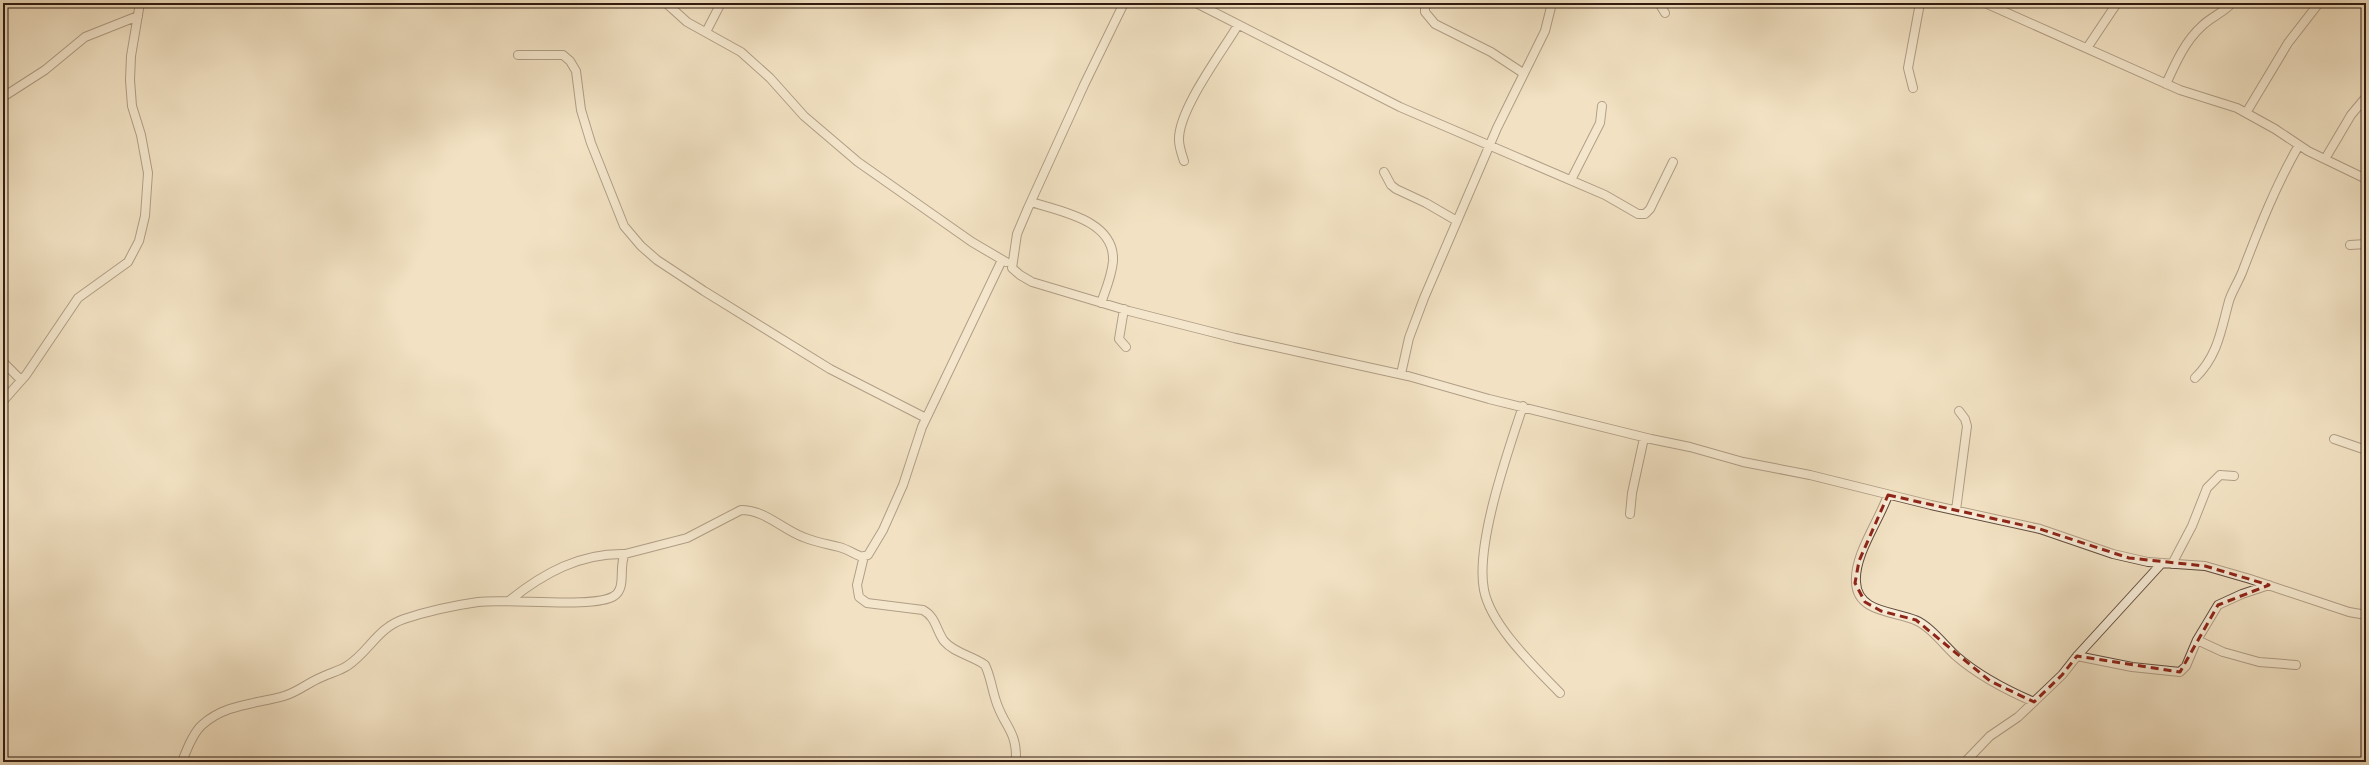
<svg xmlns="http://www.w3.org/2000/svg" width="2369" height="765" viewBox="0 0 2369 765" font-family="'IM FELL Great Primer',serif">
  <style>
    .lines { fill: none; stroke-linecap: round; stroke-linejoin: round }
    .minor-casing { stroke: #614c3d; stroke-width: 10 }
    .minor { stroke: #f7ecd8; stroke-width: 8 }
    .marked { fill: none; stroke: #8f2418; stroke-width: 3; stroke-dasharray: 8 5; stroke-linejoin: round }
  </style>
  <rect width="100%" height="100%" fill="#f2e2c3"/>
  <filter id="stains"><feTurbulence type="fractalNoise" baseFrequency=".005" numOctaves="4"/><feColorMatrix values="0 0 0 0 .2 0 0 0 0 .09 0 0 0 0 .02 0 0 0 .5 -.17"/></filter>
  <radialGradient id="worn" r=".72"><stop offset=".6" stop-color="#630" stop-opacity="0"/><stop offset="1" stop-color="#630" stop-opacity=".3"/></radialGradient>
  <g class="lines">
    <g class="minor-casing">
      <path id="minor" d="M666,3L687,22L741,52L770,78L804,116L858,162L972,242L1006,262
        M1124,3L1084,85L1028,208L1017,234L1012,268L1020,275L1032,282L1129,311L1235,338L1408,376L1489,399L1651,439L1690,447L1743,462L1810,475L1931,505L2040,529L2113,554L2148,562L2205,566L2250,579L2349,612L2366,615
        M1196,3L1400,107L1605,195L1638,214H1645L1650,209L1673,162
        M1425,3V12L1435,24L1491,52L1523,73
        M1659,3L1665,13
        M1985,3L2180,90L2237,108L2275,129L2308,151L2366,179
        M706,32L721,3
        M2087,48L2117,3
        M518,55H563L570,61L576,71L581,110L591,143L624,226L641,246L657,260L704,291L830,369L926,418
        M2166,84C2175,64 2185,41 2202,26C2211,17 2223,13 2232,3
        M1913,88L1908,68L1920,3
        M3,97L45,70L85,37L138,16
        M2246,113L2288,43L2319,3
        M2325,159L2351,115L2366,97
        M1184,161C1182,155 1179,147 1179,140C1178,110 1222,52 1238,25
        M1384,172L1391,185L1396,189L1426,203L1457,221
        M1571,180L1600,123L1602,106
        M1031,202C1059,211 1115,220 1113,261C1112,275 1106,289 1101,303
        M2350,245L2366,244
        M1124,309L1119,339L1126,347
        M3,362L21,380
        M1401,374L1409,338L1424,298L1497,128L1545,31L1552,3
        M2195,378C2218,356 2221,330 2229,301C2232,291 2239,281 2243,270C2259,228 2276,185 2299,145
        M3,401L26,375L78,298L128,262L139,241L145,216L148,173L141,135L132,106L130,80L131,56L140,3
        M1523,406C1508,451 1475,545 1484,590C1491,626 1535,667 1560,693
        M2334,439L2366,450
        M1888,495C1879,521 1854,555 1856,582C1857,613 1895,611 1915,620C1930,626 1944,645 1956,656C1979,676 2006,690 2034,702
        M1956,510L1967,426L1965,419L1959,411
        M1630,514L1632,493L1644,438
        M864,556L857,585L859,597L867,603L923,610C936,617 936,630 944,641C954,653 973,656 985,665C991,677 992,691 997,704C1006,729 1017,731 1016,762
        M2172,564L2192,526L2207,488L2220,475L2234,476
        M510,600C544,573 580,553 625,554
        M2197,640L2223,652L2259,662L2296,665
        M2077,656L2132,667L2180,672L2186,666L2197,640L2218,605L2242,594L2269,585
        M182,762C186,751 193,733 202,725C225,704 256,704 284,696C298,692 309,682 322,677C330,673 339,671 347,666C369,652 377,628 404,619C425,612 457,605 478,602C508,598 594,609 614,596C627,588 618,566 625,554L687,538L741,510C765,510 782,529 803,537C815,542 827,544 839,547C847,549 854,554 862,557L868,555L883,530L903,485L922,427L1002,260
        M1965,762L1990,736L2018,717L2062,675L2077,656L2162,563"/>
    </g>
    <use href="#minor" class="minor"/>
  </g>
  <path d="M0 0H2369V765H0ZM1888,495L2040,529L2129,558L2205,566L2269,585L2218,605L2180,672L2077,656L2062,675L2034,702L1990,681L1916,620L1881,611L1865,602L1855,583L1859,561Z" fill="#f2e2c3" fill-opacity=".55" fill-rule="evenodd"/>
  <path class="marked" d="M1888,495L2040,529L2129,558L2205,566L2269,585L2218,605L2180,672L2077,656L2062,675L2034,702L1990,681L1916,620L1881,611L1865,602L1855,583L1859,561Z"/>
  <rect width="2369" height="765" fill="none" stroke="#f2e2c3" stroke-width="16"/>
  <rect x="4" y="4" width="2361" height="757" fill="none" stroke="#311a10" stroke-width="2"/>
  <rect x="8" y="8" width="2353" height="749" fill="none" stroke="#311a10"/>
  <rect width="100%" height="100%" filter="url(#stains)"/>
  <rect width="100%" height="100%" fill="url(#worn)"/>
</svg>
